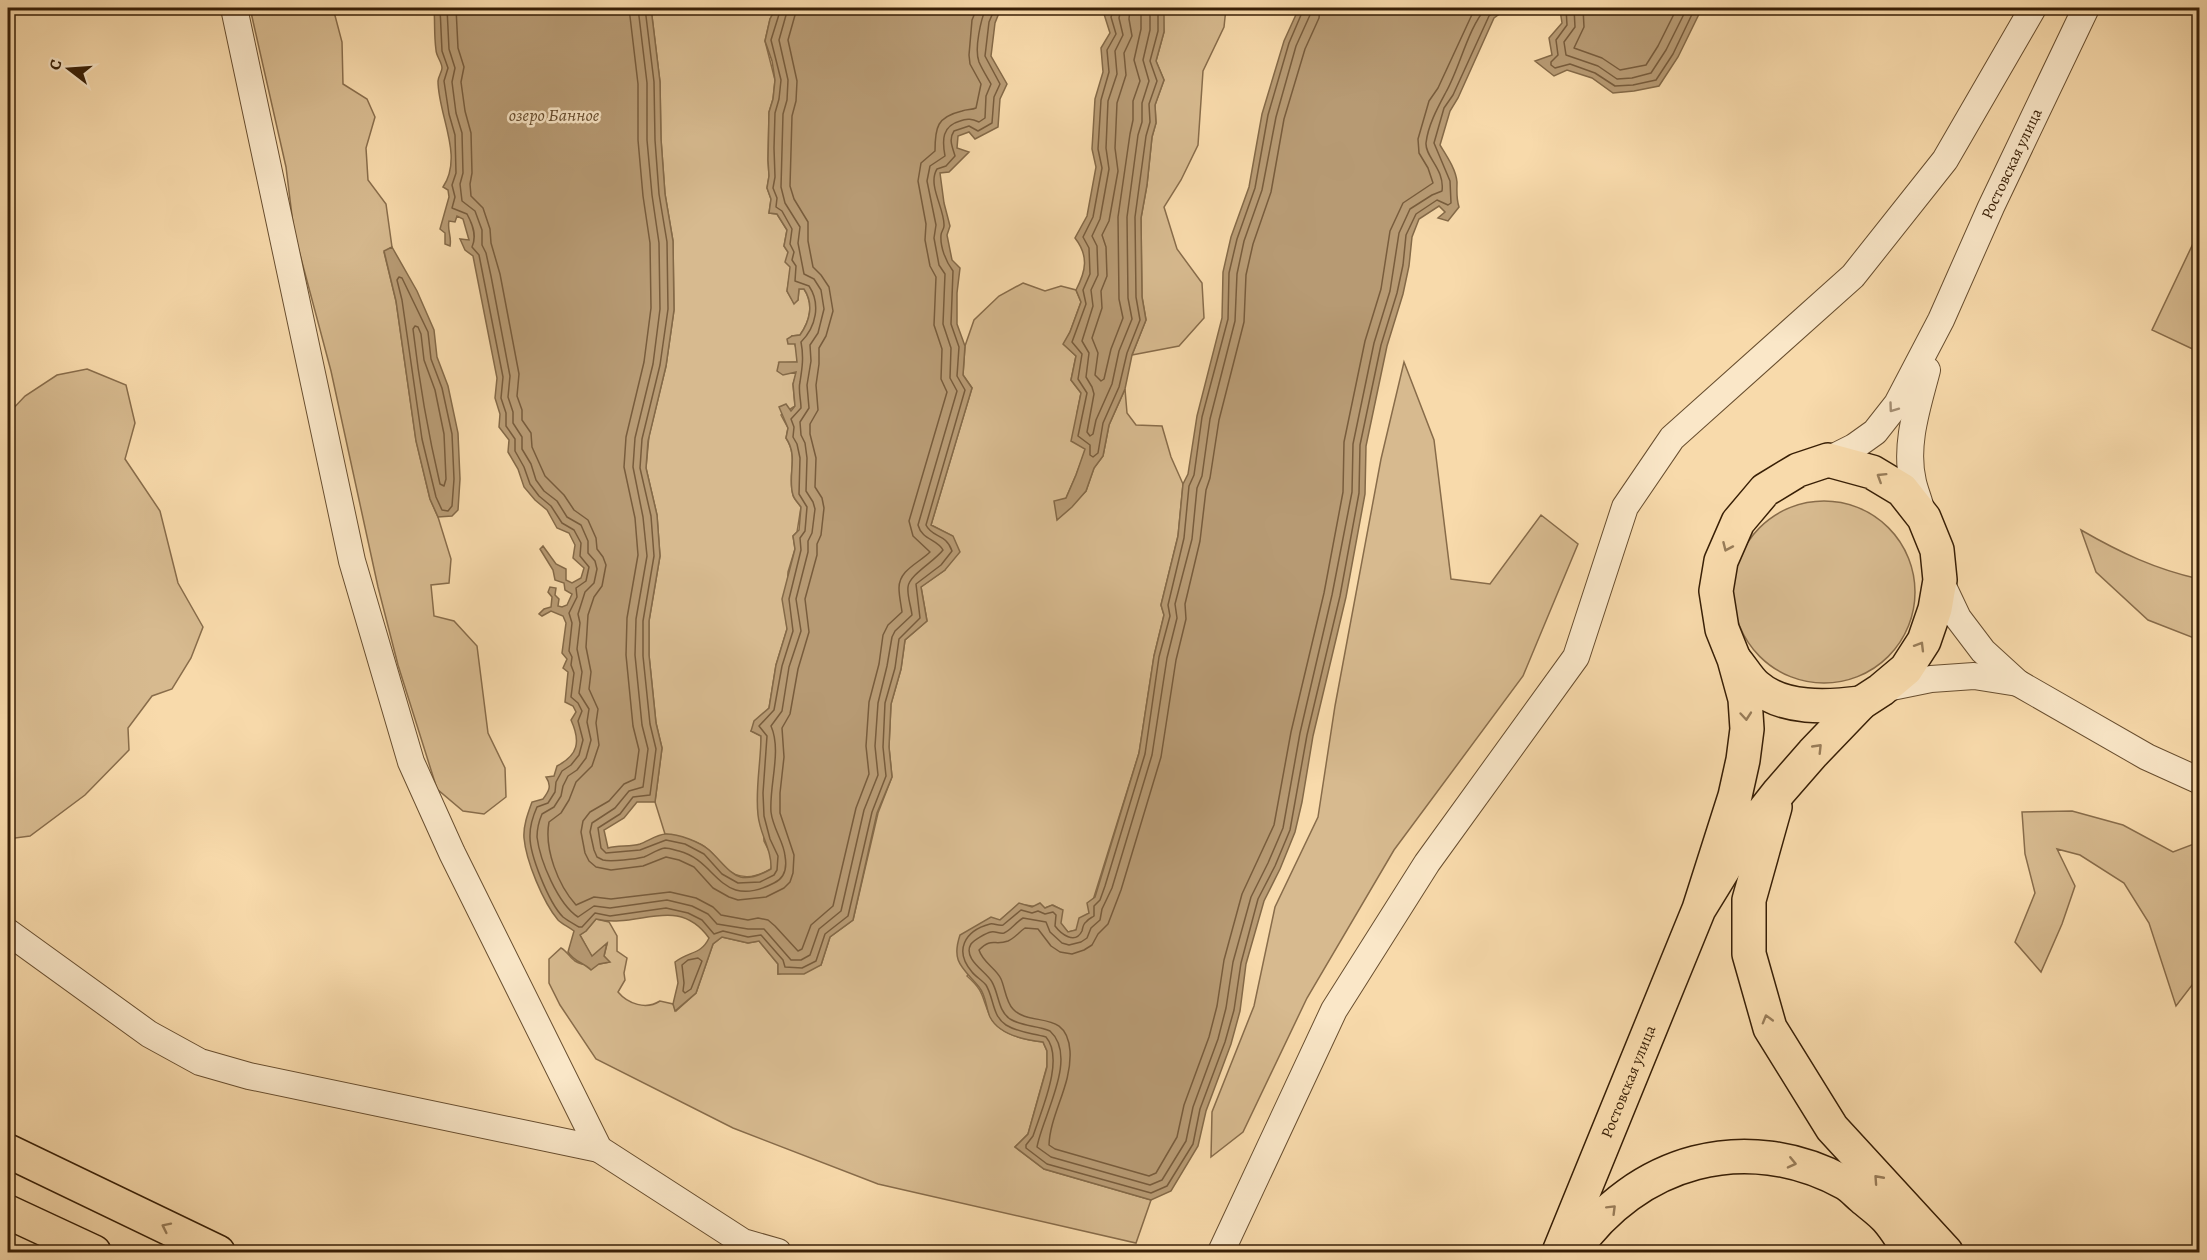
<svg xmlns="http://www.w3.org/2000/svg" width="2207" height="1260" viewBox="0 0 2207 1260" font-family="Alegreya,serif">
  <style>
    .green { fill: #d7ba8f; stroke: #886c4a; stroke-width: 1.5 }
    .water { fill: #b79a73; stroke: #846947; stroke-width: 1.5 }
    .lines { fill: none; stroke-linecap: round; stroke-linejoin: round }
    .shore { stroke: #785c3c; stroke-width: 1.5 }
    .minor-casing { stroke: #684e2f; stroke-width: 28 }
    .primary-casing { stroke: #381f06; stroke-width: 36 }
    .minor { stroke: #fae7c8; stroke-width: 26 }
    .primary { stroke: #f8daab; stroke-width: 33 }
    .oneway { stroke: #a38d71 }
    .oneway2 { stroke: #987c58 }
    .labels { text-anchor: middle; dominant-baseline: central; stroke-width: 5; stroke-linejoin: round; paint-order: stroke }
    .street-label { font-size: 16px; fill: #381f06; stroke: #fae7c8 }
    .water-label { font-size: 18px; font-style: italic; fill: #644a2c; stroke: #fae7c8 }
  </style>
  <rect width="100%" height="100%" fill="#f8daab"/>
  <filter id="stains"><feTurbulence type="fractalNoise" baseFrequency=".00333" numOctaves="4"/><feColorMatrix values="0 0 0 0 .2 0 0 0 0 .09 0 0 0 0 .02 0 0 0 .5 -.17"/></filter>
  <radialGradient id="worn" r=".72"><stop offset=".6" stop-color="#630" stop-opacity="0"/><stop offset="1" stop-color="#630" stop-opacity=".3"/></radialGradient>
  <path class="green" d="M250,8H333L342,42L343,84L367,99L375,117L366,148L368,180L386,204L392,247L384,252L396,301L416,440L430,499L438,517L451,559L449,583L431,585L434,616L454,621L477,646L488,733L505,768L506,797L484,814L463,811L437,789L398,665L378,587L331,371L294,232L286,167Z
    M651,8H776L770,19L765,41L775,80L773,99L769,112L768,160L769,176L767,188L771,199L769,213L777,214L787,230L784,246L788,252L791,267L787,291L794,303L798,300L799,289H804C814,304 810,321 800,335L792,336L797,351V362L780,363L797,372L793,384L795,406L781,415L788,428L786,438C799,457 787,475 793,495C794,499 799,504 801,507L797,532L793,536L795,549L788,572L786,617L787,629L776,665L769,708L751,731L761,736L764,841L772,857L771,869C755,878 739,881 724,867C719,862 715,855 709,850C697,840 679,837 665,834L655,802L662,748L656,723L649,655V621L660,556L657,515L646,468L649,436L666,366L674,310L673,241L665,194L661,139L660,82Z
    M1163,8H1226L1224,27L1203,71L1198,145L1181,180L1164,207L1177,249L1202,283L1204,318L1179,346L1132,355L1146,320L1142,297L1141,218L1147,185L1152,137L1156,123L1155,105L1164,80L1156,61L1164,32Z
    M2199,231V352L2152,330Z
    M1023,283L1045,291L1061,286L1076,290L1081,302L1070,332L1064,344L1076,356L1071,380L1081,393L1077,413L1086,449L1076,475L1057,519L1086,491L1094,468L1103,456L1109,425L1125,389L1127,413L1136,425L1162,426L1171,457L1183,484L1178,536L1161,605L1164,615L1154,656L1139,753L1089,913L1076,930L1068,932L1060,923L1062,910L1053,905L1045,908L1019,904L1000,920L967,976C985,992 981,996 990,1016C999,1035 1024,1040 1043,1042L1047,1051V1066L1028,1134L1015,1147L1044,1169L1151,1200L1136,1243L878,1184L733,1128L596,1059L560,1005L549,983V959L561,948C567,951 570,958 575,961C586,968 598,964 609,962L604,956L607,944L592,957L580,935L586,931L596,919L609,922L617,936V951L627,958L624,973L625,980L618,992C628,1004 646,1010 660,1001L673,1004L676,1011L696,993L713,944L722,937L748,943L759,941L778,964V974L821,965L830,937L853,920L878,813L892,777L889,747L891,704L901,669L905,640L927,621L921,587L945,570L952,536L931,525L972,388L963,375L965,346L974,320L999,296Z
    M1404,362L1434,440L1451,579L1490,584L1541,515L1578,544L1523,676L1394,850L1307,998L1243,1132L1211,1157L1212,1112L1254,1006L1275,907L1318,817L1335,706L1381,459Z
    M87,369L126,385L135,423L125,459L160,511L178,583L203,627L191,658L172,689L152,696L128,728L129,750L85,795L30,836L8,839V414L25,396L57,375Z
    M1733 592a91 91 0 1 1 182 0a91 91 0 1 1-182 0Z
    M2081,530C2121,553 2155,569 2199,579V640L2148,620L2096,572Z
    M2072,811L2123,825L2173,852L2199,842V976L2176,1006L2149,923L2124,883L2080,855L2057,849L2075,886L2062,924L2041,972L2015,942L2035,893L2025,854L2022,812Z"/>
  <path class="water" d="M434,8H651L660,82L661,139L665,194L673,241L674,310L666,366L648,441L646,468L657,515L660,556L649,621V655L656,723L662,748L655,802H637L624,818L604,830L608,848C618,845 630,847 640,844C648,841 658,834 666,834C679,834 700,842 709,850C732,871 736,889 771,869C772,850 760,835 758,815C755,789 761,762 761,736L751,731L754,721L769,708L776,665L787,629L782,599L795,549L793,536L799,530L801,507C799,504 794,499 793,495C787,475 799,457 786,438L788,428L779,407L786,404L791,411L795,406L793,384L796,372L783,375L777,371L779,362H797L795,344H788L787,339L792,336L800,335C810,321 814,304 804,289H799L798,300L794,304L787,291L790,267L785,262L788,252L784,246L787,230L777,214L769,213L771,199L767,188L769,176L768,160L769,112L773,99L775,80L772,61L765,41L770,19L776,8H1001L995,23L991,56L1007,84L1000,99L998,127L975,139L969,132L958,136L957,148L969,152L949,172L940,173L944,203L950,226L947,235L952,260L960,268L957,293V324L965,346L963,375L972,388L931,525L953,536L960,552L945,570L921,587L927,621L905,640L901,669L891,704L889,747L892,777L877,813L853,920L830,937L821,965L804,974H778V964L759,941L748,943L722,937L713,944L696,993L675,1011L673,1004L678,983L675,962C689,951 701,955 709,938C677,894 639,929 596,919L586,931L580,935L592,956L607,943L604,956L610,962L599,964L591,970C583,962 574,962 568,952L574,931C569,927 562,924 558,920C543,902 526,861 524,838C523,826 528,813 532,802L543,799C549,791 552,786 546,777L554,776L557,766C578,755 581,742 571,720L576,712L573,706L565,702L568,672L563,668L567,659L562,653L566,623L563,616L551,611L542,616L539,614L544,609L551,607L552,597L548,592L550,587L556,588L555,595L559,599L558,606L562,607L567,605L572,594L565,590L564,583L555,580L553,570L540,549L543,546L556,564L566,569V580L572,583L581,578L584,568L573,558L575,545L569,533L557,528L547,510L535,500L524,487L518,469L508,452L509,440L499,427L500,414L495,398L497,378L473,256L465,250L460,239L469,240L463,219L457,216L455,222L449,221C447,230 452,237 450,246L445,244V233L440,229L449,197L448,190L443,187C464,156 438,115 438,81C438,77 442,72 442,68C442,62 436,56 436,50C434,36 435,22 434,8Z
    M1110,8L1164,9V32L1156,61L1164,80L1155,105L1156,123L1152,137L1147,185L1141,218L1142,297L1146,320L1132,355L1125,389L1109,425L1103,456L1094,468L1086,491L1072,507L1057,520L1054,501L1066,498L1076,475L1085,449L1071,441L1081,393L1071,380L1076,356L1063,344L1070,332L1081,302L1076,290C1086,271 1089,256 1075,238L1087,216L1096,167L1092,149L1095,99L1103,72L1101,48L1110,33L1104,14Z
    M1299,8H1508L1494,18L1458,98L1450,111L1440,145C1446,155 1456,169 1457,182C1457,191 1456,198 1459,207L1448,221L1438,218L1445,212L1439,206L1419,219L1412,237L1409,266L1403,294L1387,346L1366,446L1365,494L1346,597L1313,736L1302,802L1295,832L1280,869L1264,901L1246,964L1240,1011L1231,1044L1206,1111L1198,1146L1171,1191L1151,1200L1044,1169L1015,1147L1028,1134L1047,1067V1051L1043,1042C1025,1040 999,1035 990,1017C986,1008 986,995 979,987C962,967 951,962 960,935L991,917L1000,920L1019,903L1032,907L1040,903L1045,908L1052,905L1063,910L1061,923L1068,932L1076,930L1079,918L1089,913L1087,903L1095,897L1099,884L1139,753L1154,656L1164,615L1161,605L1178,536L1183,484L1188,474L1197,416L1222,318L1223,272L1231,237L1249,187L1262,114L1284,41Z
    M1562,8H1702L1678,57L1659,86L1634,91L1613,93L1592,78L1567,70L1554,76L1535,61L1552,55L1549,38L1562,23L1560,10Z
    M392,247L417,291L434,330L437,357L448,386L458,433L460,479L458,510L452,516L438,517L430,499L416,441L396,301L384,251Z"/>
  <g class="lines">
    <path class="shore" d="M440,8L442,51L448,68L444,81L449,114L455,135L456,173L452,185L455,197L452,208L467,214C473,225 477,236 472,247L479,255L503,377L501,398L506,413V426L515,439V451L524,467L530,484L539,496L551,506L562,523L574,530L581,543L580,556L589,567L586,581L576,588L577,597L569,613L572,623L569,651L572,657L571,665L574,673L571,697L578,703L582,711L578,721L583,740L579,755L571,765L562,771L556,782L555,792L548,803L537,807C533,816 530,825 530,835C529,854 549,903 563,917C568,921 574,924 579,927H582L595,913L610,916L666,908L688,913L702,920L714,934L723,931L748,937L761,935L783,960L785,967L802,968L816,961L825,934L848,916L872,812L886,776L883,747L885,703L895,668L899,639L920,618L916,584L941,565L952,551C946,533 932,538 926,525L965,390L957,376L959,347L951,324L953,271C946,262 940,247 941,235C941,232 944,229 944,226C945,209 927,185 937,169L946,166L955,156C953,148 948,140 954,131L969,126L978,131L992,123L994,97L1000,84L985,56L989,22L995,8
      M447,8L449,49L455,68L452,82L456,113L462,133L463,173L460,184L462,201L475,211L482,230V245L486,253L491,276L510,376L508,397L513,412V423L522,437V449L531,464L536,480L544,491L557,501L567,517L581,525L588,541V553L595,561L597,569L594,583L585,592L578,614L580,623L577,649L582,672L579,693L589,709L587,722L591,740L586,758L577,770L568,776L563,786L561,796L554,807L542,814C539,821 537,830 537,837C540,861 558,904 578,917L594,906L610,908L667,900L692,906L708,914L717,924L748,929H764L791,960H801L810,955L819,929L841,911L864,810L878,775L875,746L878,703L887,666L892,637L895,631L912,615C911,606 907,596 908,587C909,575 935,561 943,550C937,539 922,540 918,525L957,391L950,378L951,348L943,324L945,274L939,265L934,238L936,225L927,181L930,166L945,156C942,140 942,126 960,121C967,118 972,119 979,122L985,118L986,96L991,84C987,77 982,69 979,62C974,49 981,19 986,8
      M456,8L458,48L464,67L461,82L465,111L471,133L472,173L470,184L471,196L483,208L490,229L491,243L500,274L519,374L517,396L522,410V420L531,433L532,447L545,476L564,495L574,510L588,520L596,538L597,549L603,557L606,565L602,586L594,597L588,615L586,647L591,672L589,689L598,709L596,723L599,745L592,766L576,782L569,800L561,813L549,822C544,849 558,885 576,905L594,897L611,899L670,892L696,898L713,907L721,915L748,920L758,918L768,920L775,926L798,951L802,949L811,925L833,906L856,808L869,774L866,746L869,702L879,664L883,635L888,625L902,612C901,604 899,596 899,588C899,570 919,563 930,552L913,536L909,521L947,392L941,379L942,349L934,325L936,277L930,266L925,240L926,224L918,181L921,163L935,151C935,127 937,117 962,111C967,109 972,110 976,108L981,84L970,64L969,55L972,20L977,8
      M629,8L638,84V140L643,196L650,243L651,308L644,362L626,437L624,467L635,518L638,555L627,618L626,655L633,726L639,750L635,779L624,784L609,801L590,812L583,821L581,832L585,853L589,861L596,867L611,870L643,866L666,857L679,860L694,867L713,888L729,897L738,900L766,897L784,888L790,882L793,873L794,855L780,813V793L784,757L782,728L790,714L798,669L809,632L805,599L817,555V544L821,535L824,508L822,498L815,487L816,458L810,434V424L818,410L816,385L819,364V348L826,336L833,311L829,287L821,275L813,267L808,241V222L794,199L790,186L792,116L796,101L797,81L788,40L797,8
      M638,8L647,83V140L652,195L659,243L660,309L653,364L635,438L633,467L643,517L647,556L636,619L635,655L642,725L648,749L643,787L629,791L615,808L592,823L590,832L594,850L597,857L603,860C611,862 636,859 644,857C651,854 658,849 665,848C669,848 675,850 679,851C718,861 720,911 774,883C785,878 787,867 785,856C784,842 773,829 771,812C769,785 782,751 771,726L782,711L789,667L801,631L796,599L808,552V541L812,533L815,509L813,502L806,491L807,458L805,443L801,435L800,422L809,408L807,385L811,361L810,345L818,333L824,309L821,290L814,279L804,274L798,243L800,227L785,203L781,187L783,114L787,100L788,80L779,40L788,8
      M645,8L654,82L655,140L659,194L667,242L668,309L660,365L642,439L640,468L651,516L654,556L643,621V656L650,724L656,749L650,795L633,797L620,814L598,828L601,848L606,853L640,850L666,840L685,844L704,854L722,874L738,883L760,882L774,875L777,870L778,856L770,839L764,816L763,793L767,736L759,726L774,710L782,666L793,631L789,599L801,550L800,538L805,531L807,507L799,494L800,458L797,444L793,437L794,427L791,419L801,408C801,400 798,390 800,382C802,369 804,357 801,342C816,327 821,304 809,286L795,281L796,266L792,260L794,252L790,244L792,229L782,211L776,207L777,198L773,188L775,177L774,148L775,113L779,99L781,80L771,40L781,8
      M1114,8L1111,17L1116,34L1107,50L1109,72L1101,100L1098,149L1102,168L1093,217L1083,237L1089,248L1090,274L1083,290L1086,304L1072,342L1082,354L1078,379L1087,393L1078,436L1090,445V455L1093,457L1098,453L1103,423L1119,387L1127,353L1140,320L1136,297L1135,217L1146,136L1150,122L1149,104L1157,81L1150,61L1158,31V8
      M1121,8L1119,18L1123,35L1115,51L1117,74L1108,101L1106,148L1109,169L1100,219L1092,236L1097,246L1098,275L1091,290L1093,306L1082,341L1089,353L1086,377L1092,387L1094,394L1087,432L1090,436L1093,434L1096,420L1112,384L1119,351L1132,319L1128,298L1127,217L1138,135L1142,122V103L1149,81L1143,60L1150,30V8
      M1130,8L1129,19L1132,36L1124,53L1126,75L1117,103L1115,148L1118,171L1109,221L1102,235L1106,247L1107,276L1101,291L1102,308L1092,338L1098,353L1095,375L1101,381L1104,379L1111,349L1123,318L1119,299L1118,217L1130,134L1133,120V101L1140,81L1134,60L1141,29V8
      M1304,8L1289,43L1268,115L1255,188L1237,239L1229,273L1228,319L1202,417L1194,475L1189,486L1184,538L1168,605L1170,616L1159,657L1145,754L1105,886L1100,900L1094,906V916C1091,918 1088,919 1086,922C1083,924 1083,927 1082,931C1075,945 1061,934 1055,926L1056,915L1053,912L1045,914L1038,911L1032,913L1021,910L1003,925C998,926 994,923 990,924C964,931 954,951 972,972C976,977 982,980 986,985C994,998 992,1016 1006,1025C1019,1033 1032,1033 1046,1037C1065,1059 1041,1111 1033,1136L1026,1145V1148L1047,1164L1151,1193L1167,1186L1193,1144L1200,1109L1225,1042L1234,1010L1241,963L1258,899L1275,866L1290,830L1307,735L1340,596L1359,493L1360,445L1381,345L1397,293L1403,265L1406,235L1416,214L1437,200L1448,205L1451,203L1450,181L1434,143L1444,108L1453,95L1489,16L1499,8
      M1311,8L1310,15L1296,46L1276,117L1262,190L1244,241L1237,274L1235,321L1210,419L1202,476L1197,488L1192,539L1175,604L1177,618L1167,658L1152,755L1112,888L1102,909L1100,920L1091,928L1087,938L1081,942L1069,945L1062,943L1050,932L1046,922L1023,918C1016,922 1011,930 1004,933C999,934 996,931 991,932C986,933 974,940 971,944C962,959 987,972 992,982C999,994 998,1011 1010,1019C1023,1027 1037,1025 1050,1031C1079,1057 1042,1117 1037,1147L1051,1157L1150,1185L1162,1180L1186,1141L1193,1107L1218,1039L1226,1008L1233,962L1251,897L1268,863L1283,828L1300,733L1332,595L1352,492L1353,444L1374,343L1390,291L1399,233L1410,209L1432,195L1442,191C1445,169 1425,157 1426,143C1428,125 1438,107 1446,92C1460,67 1468,28 1486,8
      M1320,8L1319,18L1305,49L1284,119L1271,192L1253,244L1246,275L1244,322L1219,420L1210,478L1206,490L1200,541L1185,604L1186,619L1176,660L1161,757L1121,890L1108,924L1098,934L1092,945L1084,950L1072,954L1060,952L1051,946L1038,929L1025,928C1019,932 1015,938 1008,941C994,946 992,937 979,950C983,963 996,968 1001,979C1005,988 1006,1002 1013,1009C1030,1028 1067,1008 1070,1051C1072,1085 1050,1114 1049,1145L1055,1149L1149,1176L1156,1173L1177,1137L1184,1105L1209,1037L1217,1006L1224,960L1242,894L1274,825L1291,732L1324,593L1343,492L1344,442L1365,341L1381,289L1390,231L1403,203L1433,183L1428,168L1419,153L1418,139L1429,101L1438,88L1475,8
      M1566,8L1567,25L1556,40L1558,55L1551,62V65L1555,68L1570,64L1595,73L1615,86L1633,85L1656,80L1673,54L1695,8
      M1574,8L1575,27L1564,42L1566,55L1598,66L1617,79L1632,78L1651,73L1666,50L1687,8
      M1583,8L1584,27L1574,48L1602,58L1620,70L1646,65L1658,46L1677,8
      M399,277L402,278L428,332L431,359L442,388L452,434L454,479L452,506L448,511L442,510L436,497L422,439L402,300L397,280Z
      M415,326L418,327L421,334L424,360L435,390L444,434L446,479L444,486L440,484C428,433 419,381 413,329Z
      M698,958L702,961L691,989L685,993L683,991L684,983L682,965L688,960Z"/>
    <g class="minor-casing">
      <g id="minor">
        <path d="M234,8L352,561L411,762L452,853L599,1149L743,1242L778,1252"/>
        <path id="s1" d="M1828,460L1854,447L1875,432L1897,404L1941,320L1991,207L2086,8"/>
        <path d="M1921,509C1919,500 1915,491 1913,482C1904,445 1918,405 1927,370"/>
        <path d="M1940,580L1958,618L1983,651L2018,683L2147,757L2200,781"/>
        <path d="M1882,689L1931,679L1974,676L2018,683"/>
        <path d="M8,932L149,1034L200,1062L249,1076L599,1149"/>
        <path d="M1221,1252L1334,1010L1427,863L1576,657L1625,507L1672,438L1853,276L1945,160L2033,8"/>
      </g>
    </g>
    <g class="primary-casing">
      <g id="primary">
        <path d="M1735,660C1742,668 1748,679 1756,686C1783,710 1828,707 1861,703"/>
        <path d="M1775,807L1749,900V954L1770,1028L1832,1128L1946,1252"/>
        <path d="M8,1151L218,1252"/>
        <path d="M8,1212L94,1252"/>
        <path id="s2" d="M1559,1252L1699,909L1735,796L1743,760L1747,729L1745,699L1734,659L1722,629L1716,591L1721,561L1738,522L1765,490L1798,470L1828,460L1872,472L1902,490L1924,518L1937,550L1940,580L1935,609L1924,641L1906,669L1881,690L1861,703L1813,753L1779,792L1742,839L1699,909"/>
        <path d="M1573,1252C1636,1160 1746,1129 1845,1183C1852,1187 1857,1193 1863,1198C1871,1205 1880,1211 1887,1219C1896,1229 1903,1242 1911,1252"/>
      </g>
    </g>
    <use href="#minor" class="minor"/>
    <use href="#primary" class="primary"/>
  </g>
  <defs><path id="oneway-chevron" d="M-2-3.5L2.5 0L-2 3.5" fill="none" stroke-width="1.6" stroke-linecap="round" stroke-linejoin="round" transform="scale(1.5)"/></defs>
  <use class="oneway" href="#oneway-chevron" transform="translate(1893 408) rotate(126)"/>
  <g class="oneway2">
    <use href="#oneway-chevron" transform="translate(1881 477) rotate(-148)"/>
    <use href="#oneway-chevron" transform="translate(1727 547) rotate(114)"/>
    <use href="#oneway-chevron" transform="translate(1920 646) rotate(-59)"/>
    <use href="#oneway-chevron" transform="translate(1746 716) rotate(85)"/>
    <use href="#oneway-chevron" transform="translate(1818 748) rotate(-46)"/>
    <use href="#oneway-chevron" transform="translate(1767 1019) rotate(-106)"/>
    <use href="#oneway-chevron" transform="translate(1792 1163) rotate(13)"/>
    <use href="#oneway-chevron" transform="translate(1878 1179) rotate(-132)"/>
    <use href="#oneway-chevron" transform="translate(1612 1209) rotate(-45)"/>
    <use href="#oneway-chevron" transform="translate(166 1227) rotate(-154)"/>
  </g>
  <g class="labels">
    <g class="street-label">
      <text stroke="none"><textPath href="#s1" startOffset="357">Ростовская улица</textPath></text>
      <text stroke="none"><textPath href="#s2" startOffset="184">Ростовская улица</textPath></text>
    </g>
    <g class="water-label">
      <text x="554" y="115">озеро Банное</text>
    </g>
  </g>
  <rect width="2207" height="1260" fill="none" stroke="#f8daab" stroke-width="30"/>
  <rect x="9" y="9" width="2189" height="1242" fill="none" stroke="#381f06" stroke-width="3"/>
  <rect x="15" y="15" width="2177" height="1230" fill="none" stroke="#381f06" stroke-width="1.5"/>
  <g transform="translate(69 69) rotate(287)" stroke="#fae7c8" stroke-width="4.5" paint-order="stroke">
  <path d="M0-4.5L10 22L0 15L-10 22Z" fill="#381f06"/>
  <text y="-9" font-size="16" font-weight="bold" text-anchor="middle" fill="#381f06">С</text>
  </g>
  <rect width="100%" height="100%" filter="url(#stains)"/>
  <rect width="100%" height="100%" fill="url(#worn)"/>
</svg>
